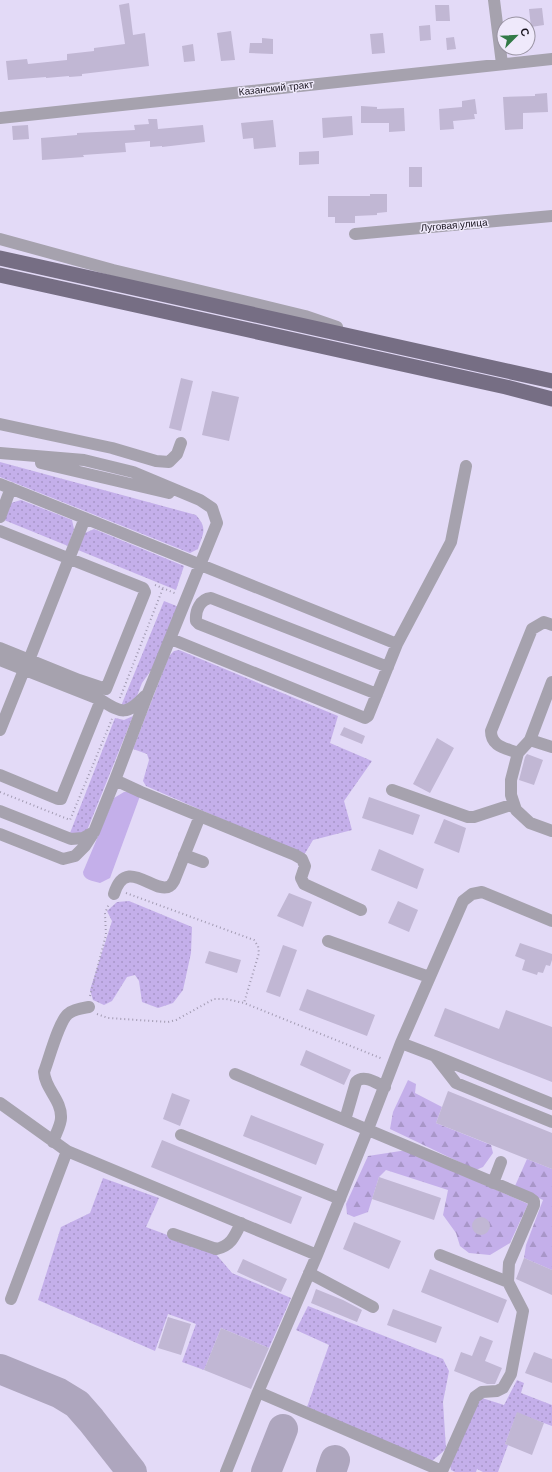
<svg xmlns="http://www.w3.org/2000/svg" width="552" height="1472" viewBox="0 0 552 1472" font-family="'DM Sans',sans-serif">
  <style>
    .grass { fill: url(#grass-dots) }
    .forest { fill: url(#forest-firs) }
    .green { fill: #c4afea }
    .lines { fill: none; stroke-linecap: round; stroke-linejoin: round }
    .taxiway { stroke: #aea6be; stroke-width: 30 }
    .building { fill: #c1b7d4 }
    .path { stroke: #a19ab1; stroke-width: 2; stroke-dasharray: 1 3; stroke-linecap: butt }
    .minor { stroke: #a6a2ae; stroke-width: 12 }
    .major { stroke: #766e84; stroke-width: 15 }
    .labels { text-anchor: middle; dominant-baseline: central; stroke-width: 3; stroke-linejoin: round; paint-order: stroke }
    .street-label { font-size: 10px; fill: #17131d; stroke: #efe9fb }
  </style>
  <defs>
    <pattern id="grass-dots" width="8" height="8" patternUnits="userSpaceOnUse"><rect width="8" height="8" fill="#c4afea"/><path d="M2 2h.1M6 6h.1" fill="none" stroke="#a896c8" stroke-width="1.8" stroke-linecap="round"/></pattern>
    <pattern id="forest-firs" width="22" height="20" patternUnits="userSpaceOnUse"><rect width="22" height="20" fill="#c4afea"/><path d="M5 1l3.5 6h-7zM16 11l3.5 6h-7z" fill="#a896c8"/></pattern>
  </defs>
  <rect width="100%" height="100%" fill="#e3daf7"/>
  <path class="grass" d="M0,462L196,515C208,529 203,533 198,549L190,553L0,477Z
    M21,500L72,520L74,529L68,546L4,520L11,503Z
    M94,529L184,566L176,590L78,550L85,533Z
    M164,601L179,607L155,665L142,683L135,701L121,706Z
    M179,650L338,716L330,743L372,761L344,801L352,830L313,840L304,855L146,786L143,781L149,760L147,754L133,749L169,656L174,651Z
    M133,716L86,833H70L115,718L124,720Z
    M129,901L192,927L191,953L183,990L173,1003L158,1008L142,1002L139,981L135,975L127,977L112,1001L104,1005L93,1000L90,990L112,921L107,911L117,902Z
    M103,1178L159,1198L146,1227L215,1253L232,1273L291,1298L269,1348L221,1328L204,1370L182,1362L196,1324L168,1314L155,1351L38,1300L61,1227L90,1213Z
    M308,1306L443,1359L449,1371L443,1402L446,1449L431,1462L307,1407L329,1345L296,1330Z
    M517,1380L524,1383L521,1393L552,1405V1426L517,1413L505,1444L508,1445L498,1472H483L477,1469L476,1472H455L451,1470L450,1465L477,1400L482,1398L504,1405Z"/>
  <path class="forest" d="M408,1080L416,1084L415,1093L442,1107L436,1123L491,1145L493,1153L483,1167L476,1170L390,1129L393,1112Z
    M407,1150L528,1204L510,1243L490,1255L469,1253L460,1246L456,1233L443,1215L448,1190L386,1170L379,1177L368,1212L354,1217L347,1214L346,1204L368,1156Z
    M527,1159L552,1169V1270L524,1258L526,1245L543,1200L515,1186Z"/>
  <path class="green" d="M124,792H128L140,796L110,878L100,883C93,881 83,880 83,872L114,798Z"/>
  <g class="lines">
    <path class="taxiway" d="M0,1369L59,1393L77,1404L91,1420L132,1472
      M266,1472L283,1429
      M331,1472L335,1460"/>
  </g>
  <path class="building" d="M129,3L133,35L145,33L149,66L82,74V76L69,77V76L46,78V77L8,80L6,61L27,59L28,64L67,60V54L94,51V48L125,44L119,5Z
    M435,5H449L450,21H436Z
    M542,8L544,25L531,27L529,9Z
    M430,25L431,40L420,41L419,26Z
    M231,31L235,60L221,61L217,33Z
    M383,33L385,53L372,54L370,34Z
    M454,37L456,49L447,50L446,38Z
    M262,38L273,39V54L249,53L250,43H262Z
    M193,44L195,61L184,62L182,46Z
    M547,93L548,112L523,113V129L505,130L503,97L535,96V94Z
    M475,99L477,114H474L475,119L453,121L454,129L440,130L439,109L462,107V101Z
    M361,106L377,107V109L404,108L405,131L389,132V123H361Z
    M352,116L353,135L323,138L322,118Z
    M148,119H157L158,129L203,125L205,142L162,147V146L150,147V141L125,143L126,152L83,155L84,157L42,160L41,138L77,135V133L135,130L134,125L149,124Z
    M273,120L276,147L254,149L253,138L243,139L241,123Z
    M28,125L29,139L13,140L12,126Z
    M319,151V164L299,165V152Z
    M409,167H422V187H409Z
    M370,194H387V212L377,213V215L355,216V223H335V217H328V196H370Z
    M181,378L193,381L181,431L169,428Z
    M212,391L239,397L229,441L202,435Z
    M344,727L365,736L362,744L340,735Z
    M437,738L454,748L430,793L413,784Z
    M527,754L543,760L534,785L519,780L525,757Z
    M369,797L420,815L413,835L362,818Z
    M444,819L466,828L459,853L434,843Z
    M379,849L424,869L417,889L371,870Z
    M289,893L312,902L303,927L277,916Z
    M398,901L418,910L409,932L388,923Z
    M520,943L552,954V960L550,966L546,965L543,973L538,972L537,975L522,970L525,960L515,956Z
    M283,945L297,950L280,997L266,992Z
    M209,951L241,960L237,973L205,963Z
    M307,989L375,1015L367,1036L299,1010Z
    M445,1008L499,1029L506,1010L552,1027V1082L434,1036Z
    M306,1050L351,1070L344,1085L300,1065Z
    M448,1091L552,1133V1169L436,1123Z
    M172,1093L190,1100L180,1126L163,1119Z
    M251,1115L324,1144L316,1165L243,1136Z
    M162,1140L302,1197L291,1224L151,1167Z
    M379,1177L441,1198L434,1220L372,1199Z
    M472 1226a9 9 0 1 1 18 0a9 9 0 1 1-18 0Z
    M354,1222L401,1241L389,1269L343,1249Z
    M524,1258L552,1270V1295L516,1279Z
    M243,1259L287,1279L281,1292L237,1272Z
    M430,1269L507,1300L498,1323L421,1292Z
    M316,1289L343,1300L362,1310L357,1322L311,1303Z
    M393,1309L442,1327L436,1343L387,1325Z
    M168,1317L191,1324L181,1355L158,1348Z
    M221,1328L269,1348L251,1389L204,1370Z
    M480,1336L493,1341L485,1361L502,1368L495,1384H487L454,1371L461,1352L472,1356Z
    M534,1352L552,1359V1383L525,1373Z
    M517,1412L544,1423L532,1455L505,1444Z"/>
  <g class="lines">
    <path class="path" d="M155,585L177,594
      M120,698L163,588
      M0,792L70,820L112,719
      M126,893L254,940L258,946L259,953L244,1003
      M90,996L106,935L105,913L109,904
      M97,1014L108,1018L168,1022L176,1020L214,999H226L244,1003L383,1059"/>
    <path class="minor" d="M494,0L502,64
      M0,118L552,59
      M355,234L552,216
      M0,239L113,270L305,316L337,327
      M0,424L112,448L156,461L169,462L177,454L181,443
      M0,453L84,460L133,472L200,500L212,508L217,523L148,693L115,780L94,832L85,846L75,856L63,859L0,834
      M41,463L169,493
      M0,484L397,644L368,716L365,718L171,639
      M0,517L11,488
      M0,531L143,588L145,592L106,689L79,680L0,648
      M397,644L451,542L466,466
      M0,660L101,700C122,714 127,715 145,696
      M29,660L85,518
      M552,682L530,740L518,753L511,780V795L516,810L530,823L552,831
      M377,694L199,624L196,621C195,611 200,599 211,598L388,667
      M0,730L24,670
      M530,740L552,747
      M518,753C506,748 491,747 491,731L532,629L544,622L552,625
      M0,775L58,799H61L101,700
      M115,780L141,792L295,855L302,859L305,866L301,878L304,884L361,910
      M392,790L468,817H474L514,804
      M0,811L71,839L83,838L94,832
      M184,855L203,862
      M114,894C126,854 155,896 170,886C172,885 173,882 174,881L200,816
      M328,941L429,977
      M401,1043L435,1056L552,1104
      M435,1056L456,1083L552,1122
      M235,1074L530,1198L534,1201V1205L509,1263L508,1282L523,1311L511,1374L503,1388L497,1391L482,1392L475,1397L442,1471L258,1392
      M0,1103L67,1151L11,1299
      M345,1120L356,1082C364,1074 376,1083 385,1087
      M181,1135L340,1199
      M53,1142C55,1135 61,1125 61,1118C62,1100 45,1089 44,1072C49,1059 59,1021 68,1014C74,1009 83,1008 89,1007
      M67,1151L317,1255
      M493,1183L501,1162
      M173,1234L216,1249C231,1246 235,1236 241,1223
      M440,1255L508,1282
      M309,1273L373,1307
      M226,1472L258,1392L317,1255L368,1129L401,1043L463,901L472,894L482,892L552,921"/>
    <path class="major" d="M0,258L552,381
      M0,275L506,387L552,399"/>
  </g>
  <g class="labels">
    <g class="street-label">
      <text transform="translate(276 88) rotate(-6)">Казанский тракт</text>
      <text transform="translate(454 225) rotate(-5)">Луговая улица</text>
    </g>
  </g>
  <g transform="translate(516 36) rotate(66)"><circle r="19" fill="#efe9fb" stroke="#9993a2"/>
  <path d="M0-3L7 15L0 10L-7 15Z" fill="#327a47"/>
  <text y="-6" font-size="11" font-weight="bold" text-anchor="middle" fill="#17131d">С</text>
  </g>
</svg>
